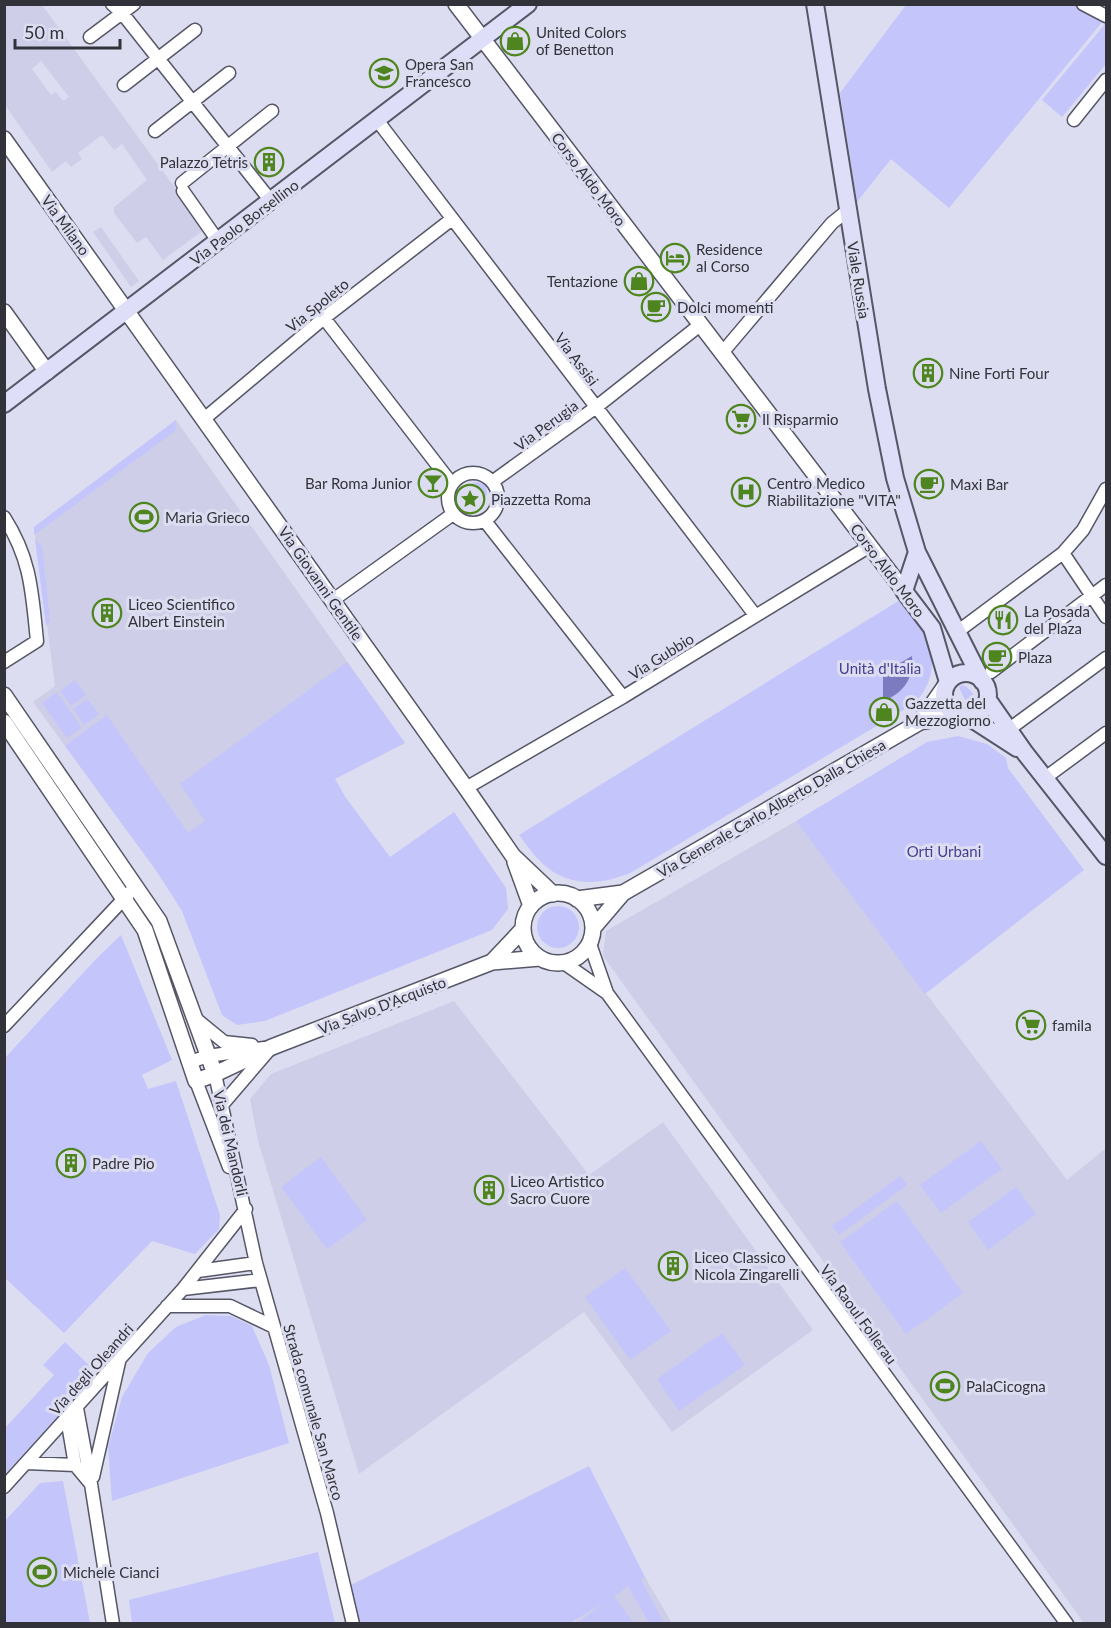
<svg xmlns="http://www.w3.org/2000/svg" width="1111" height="1628" viewBox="0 0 1111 1628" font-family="Lato,sans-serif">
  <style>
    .built { fill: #cecee8; fill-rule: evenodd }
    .green { fill: #c4c5fb }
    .water { fill: #7c7bbf }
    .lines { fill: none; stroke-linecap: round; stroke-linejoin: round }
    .minor-casing { stroke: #555666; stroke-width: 15 }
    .tertiary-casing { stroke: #555666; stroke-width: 18 }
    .secondary-casing { stroke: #555666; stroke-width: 20 }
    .minor { stroke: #fff; stroke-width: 12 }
    .tertiary { stroke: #fff; stroke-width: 15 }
    .secondary { stroke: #dfdef9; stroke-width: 16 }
    .labels { text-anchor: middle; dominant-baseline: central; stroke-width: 6; stroke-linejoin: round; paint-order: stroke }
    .poi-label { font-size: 15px; fill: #32323a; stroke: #ddddf1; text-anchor: start }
    .street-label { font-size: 15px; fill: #32323a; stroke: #ddddf1 }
    .park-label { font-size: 15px; fill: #473e92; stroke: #ddddf1 }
  </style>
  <rect width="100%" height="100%" fill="#ddddf1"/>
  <path class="built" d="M4,5H42L205,229L163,260L146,237L137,243L114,213V207L147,180L122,144L114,150L102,135L78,153L82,159L71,167L66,161L52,172L5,105ZM41,61L69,97L63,101L56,92L51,95L32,69Z
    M101,227L139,281L131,287L93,232Z
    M176,420L405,743L155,869L33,702L55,686L34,527Z
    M796,821L1067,1180L1106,1148V1623H1084L603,956L606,931Z
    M454,1001L589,1175L663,1122L813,1330L672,1432L584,1312L359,1474L258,1141L250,1099L271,1074Z
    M645,1577L672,1623L571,1624L628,1586Z"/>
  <path class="green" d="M906,5H1074L1103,21L949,208L891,159L857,202L840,93Z
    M1105,24L1106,64L1062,117L1042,100Z
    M176,420L175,431L34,535V527Z
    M477,482L486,485L487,494L479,507L476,503L475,495L466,491L465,486Z
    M456,493L461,495L462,505L470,507L473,512L459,516L450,513V503Z
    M35,539L42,547L50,621L46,626Z
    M900,600C918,622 940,650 929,680C925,691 920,699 910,706L632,872C603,885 569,888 543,864C534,856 527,845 519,835Z
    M347,662L405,743L335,779L346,798L390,857L454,812L506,888L508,909L492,930L265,1021L237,1025L222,1015L182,911L155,869L65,746L107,715L188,833L205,821L180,784Z
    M75,680L86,695L71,706L60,691Z
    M962,685C969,686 977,698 977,705L973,709L968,707L959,687Z
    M57,692L82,728L67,738L42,703Z
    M87,699L99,714L84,725L73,709Z
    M958,736L987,744L1006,758L1008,768L1084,870L925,994L796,821L927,742Z
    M537 927a21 21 0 1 1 42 0a21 21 0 1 1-42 0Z
    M121,935L172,1060L142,1075L148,1089L176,1081L220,1215L219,1229L195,1254L152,1241L64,1333L5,1278V1058L96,959Z
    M981,1141L1002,1169L941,1213L920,1185Z
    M321,1157L367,1220L327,1249L281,1187Z
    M900,1176L907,1185L839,1235L832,1226Z
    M1016,1187L1036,1214L988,1250L968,1222Z
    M897,1201L963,1293L906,1334L840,1242Z
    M625,1268L671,1331L630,1360L585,1297Z
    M206,1315L231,1316L252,1326L269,1365L289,1443L112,1501L108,1447L122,1397L148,1353L176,1327Z
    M722,1333L745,1365L679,1411L657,1379Z
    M65,1342L91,1367L60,1401L66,1407L5,1474V1428L54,1375L43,1365Z
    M589,1466L645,1577L641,1580L664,1623H649L628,1586L614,1597L634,1623H578L605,1602L571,1623H360L351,1585Z
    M63,1481L90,1623H5V1521L40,1483Z
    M318,1552L335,1623H132L129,1600Z"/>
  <path class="water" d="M912,656C914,678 904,693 883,701V673Z"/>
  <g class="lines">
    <g class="minor-casing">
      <path id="minor" d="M112,4L122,13L271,201
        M1083,4L1106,16
        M90,37L134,4
        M124,85L195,30
        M377,120L755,615
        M1074,120L1106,80
        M155,131L229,73
        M182,183L272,111
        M183,191L218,241
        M324,318L452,484
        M722,353L832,223L847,211
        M204,419L324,318L452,219
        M448 498a25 25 0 1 1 50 0a25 25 0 1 1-50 0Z
        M492,482L595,408L700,325
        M4,517C31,559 32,592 37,641L4,662
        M485,521L623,697
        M1063,553L1106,617
        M333,600L453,514
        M957,632L1063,553L1083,530L1106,489
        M991,672L1106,585
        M1008,730L1106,658
        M1045,778L1106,733
        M466,788L623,697L870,546
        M590,944L607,993L1067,1624
        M564,963L607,993
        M196,1019L224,1042L252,1045
        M4,1026L135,887
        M190,1062L208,1056L264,1048
        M215,1074L256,1263L327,1513L353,1624
        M196,1081L229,1167
        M221,1106L269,1050
        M198,1271L256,1263
        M183,1289L261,1280
        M167,1306H230L274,1327
        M77,1408L91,1484L113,1624
        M67,1418L75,1465L90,1483
        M26,1463L75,1465
        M93,1477L119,1362
        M4,1487L183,1289L246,1209"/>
    </g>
    <g class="tertiary-casing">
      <path id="tertiary" d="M456,4L904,591
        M4,139L466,788L513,856L553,894
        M4,312L47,372
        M4,695L159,921L215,1074
        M4,722L145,930L196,1081L215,1074L272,1047L492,962L540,958
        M920,722L949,717H969
        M515,862L531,906
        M523 928a35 35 0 1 1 70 0a35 35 0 1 1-70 0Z
        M577,899L623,893
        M594,927L623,893L920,722L948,682
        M492,962L523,929"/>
    </g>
    <g class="secondary-casing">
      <path id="secondary" d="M815,4L877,389L895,478L917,552L982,681
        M4,404L528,4
        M917,552L904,591L932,628L948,682
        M944 695a22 22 0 1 1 44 0a22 22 0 1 1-44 0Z
        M988,700L1025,753L1106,856
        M969,717L1017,748"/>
    </g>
    <use href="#minor" class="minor"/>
    <use href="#tertiary" class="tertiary"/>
    <use href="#secondary" class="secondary"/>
  </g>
  <defs>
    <g id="shop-ring" transform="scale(1.5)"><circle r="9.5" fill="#ddddf1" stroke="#4e851e" stroke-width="1.5"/><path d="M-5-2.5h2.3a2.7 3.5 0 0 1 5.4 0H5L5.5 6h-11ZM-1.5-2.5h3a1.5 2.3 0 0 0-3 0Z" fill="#4e851e"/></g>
    <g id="school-ring" transform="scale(1.5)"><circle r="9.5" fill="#ddddf1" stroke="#4e851e" stroke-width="1.5"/><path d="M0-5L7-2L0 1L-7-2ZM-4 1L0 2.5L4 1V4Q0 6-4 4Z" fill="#4e851e"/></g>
    <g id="building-ring" transform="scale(1.5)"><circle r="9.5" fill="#ddddf1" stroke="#4e851e" stroke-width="1.5"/><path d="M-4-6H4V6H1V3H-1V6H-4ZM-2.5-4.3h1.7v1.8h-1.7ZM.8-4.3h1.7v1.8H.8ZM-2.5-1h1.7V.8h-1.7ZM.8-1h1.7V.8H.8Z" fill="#4e851e"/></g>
    <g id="hotel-ring" transform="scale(1.5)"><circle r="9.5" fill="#ddddf1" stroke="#4e851e" stroke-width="1.5"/><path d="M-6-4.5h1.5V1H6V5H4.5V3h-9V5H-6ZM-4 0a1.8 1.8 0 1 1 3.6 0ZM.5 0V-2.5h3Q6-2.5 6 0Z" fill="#4e851e"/></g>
    <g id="cafe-ring" transform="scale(1.5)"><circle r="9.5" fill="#ddddf1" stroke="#4e851e" stroke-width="1.5"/><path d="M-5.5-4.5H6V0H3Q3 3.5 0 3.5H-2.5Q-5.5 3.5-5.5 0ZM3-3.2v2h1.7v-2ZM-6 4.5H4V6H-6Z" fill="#4e851e"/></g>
    <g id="supermarket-ring" transform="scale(1.5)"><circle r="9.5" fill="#ddddf1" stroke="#4e851e" stroke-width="1.5"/><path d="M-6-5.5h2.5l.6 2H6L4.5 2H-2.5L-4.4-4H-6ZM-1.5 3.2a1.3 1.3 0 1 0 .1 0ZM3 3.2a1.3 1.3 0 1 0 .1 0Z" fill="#4e851e"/></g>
    <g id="bar-ring" transform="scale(1.5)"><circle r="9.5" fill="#ddddf1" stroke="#4e851e" stroke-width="1.5"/><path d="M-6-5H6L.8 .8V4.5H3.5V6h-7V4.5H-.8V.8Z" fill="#4e851e"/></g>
    <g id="hospital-ring" transform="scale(1.5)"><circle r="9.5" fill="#ddddf1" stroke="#4e851e" stroke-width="1.5"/><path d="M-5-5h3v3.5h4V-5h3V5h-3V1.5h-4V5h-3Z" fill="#4e851e"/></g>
    <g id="sight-ring" transform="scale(1.5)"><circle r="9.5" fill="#ddddf1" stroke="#4e851e" stroke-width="1.5"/><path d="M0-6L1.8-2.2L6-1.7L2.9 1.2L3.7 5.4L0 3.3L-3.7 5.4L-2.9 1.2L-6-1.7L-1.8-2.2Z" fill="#4e851e"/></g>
    <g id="stadium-ring" transform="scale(1.5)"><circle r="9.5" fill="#ddddf1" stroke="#4e851e" stroke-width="1.5"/><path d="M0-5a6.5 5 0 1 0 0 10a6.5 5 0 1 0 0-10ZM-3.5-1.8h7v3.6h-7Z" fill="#4e851e"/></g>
    <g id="restaurant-ring" transform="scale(1.5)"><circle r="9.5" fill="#ddddf1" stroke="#4e851e" stroke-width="1.5"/><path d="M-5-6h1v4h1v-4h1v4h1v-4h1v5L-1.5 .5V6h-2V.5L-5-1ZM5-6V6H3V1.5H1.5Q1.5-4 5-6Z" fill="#4e851e"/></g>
  </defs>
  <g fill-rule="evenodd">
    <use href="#shop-ring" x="515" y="41"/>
    <use href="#school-ring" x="384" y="73"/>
    <use href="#building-ring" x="269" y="162"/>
    <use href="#hotel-ring" x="675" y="258"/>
    <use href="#shop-ring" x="639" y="281"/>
    <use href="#cafe-ring" x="656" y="307"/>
    <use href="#building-ring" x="928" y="373"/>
    <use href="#supermarket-ring" x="741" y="419"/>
    <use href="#bar-ring" x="433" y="483"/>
    <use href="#cafe-ring" x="929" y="484"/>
    <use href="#hospital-ring" x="746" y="492"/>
    <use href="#sight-ring" x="470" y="499"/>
    <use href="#stadium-ring" x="144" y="517"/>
    <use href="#building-ring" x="107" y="613"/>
    <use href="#restaurant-ring" x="1003" y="620"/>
    <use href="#cafe-ring" x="997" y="657"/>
    <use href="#shop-ring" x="884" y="712"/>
    <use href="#supermarket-ring" x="1031" y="1025"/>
    <use href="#building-ring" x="71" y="1163"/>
    <use href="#building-ring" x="489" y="1190"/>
    <use href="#building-ring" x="673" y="1266"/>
    <use href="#stadium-ring" x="945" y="1386"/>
    <use href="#stadium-ring" x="42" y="1572"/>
  </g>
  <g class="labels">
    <g class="poi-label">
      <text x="536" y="32">United Colors<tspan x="536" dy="17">of Benetton</tspan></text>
      <text x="405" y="64">Opera San<tspan x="405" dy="17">Francesco</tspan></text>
      <text x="248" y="162" text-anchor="end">Palazzo Tetris</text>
      <text x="696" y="249">Residence<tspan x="696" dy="17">al Corso</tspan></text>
      <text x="618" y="281" text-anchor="end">Tentazione</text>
      <text x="677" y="307">Dolci momenti</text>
      <text x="949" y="373">Nine Forti Four</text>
      <text x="762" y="419">Il Risparmio</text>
      <text x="412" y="483" text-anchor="end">Bar Roma Junior</text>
      <text x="767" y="483">Centro Medico<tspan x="767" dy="17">Riabilitazione "VITA"</tspan></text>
      <text x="950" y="484">Maxi Bar</text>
      <text x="491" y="499">Piazzetta Roma</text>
      <text x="165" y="517">Maria Grieco</text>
      <text x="128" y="604">Liceo Scientifico<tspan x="128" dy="17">Albert Einstein</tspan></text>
      <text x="1024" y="611">La Posada<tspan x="1024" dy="17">del Plaza</tspan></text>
      <text x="1018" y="657">Plaza</text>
      <text x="905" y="703">Gazzetta del<tspan x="905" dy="17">Mezzogiorno</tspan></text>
      <text x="1052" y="1025">famila</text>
      <text x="92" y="1163">Padre Pio</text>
      <text x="510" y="1181">Liceo Artistico<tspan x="510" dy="17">Sacro Cuore</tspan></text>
      <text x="694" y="1257">Liceo Classico<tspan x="694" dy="17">Nicola Zingarelli</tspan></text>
      <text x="966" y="1386">PalaCicogna</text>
      <text x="63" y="1572">Michele Cianci</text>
    </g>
    <g class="street-label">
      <text transform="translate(589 179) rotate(53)">Corso Aldo Moro</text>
      <text transform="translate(244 222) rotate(-37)">Via Paolo Borsellino</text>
      <text transform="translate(66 225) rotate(54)">Via Milano</text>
      <text transform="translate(859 280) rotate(81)">Viale Russia</text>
      <text transform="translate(317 305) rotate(-39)">Via Spoleto</text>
      <text transform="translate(577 359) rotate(53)">Via Assisi</text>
      <text transform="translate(546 425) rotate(-36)">Via Perugia</text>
      <text transform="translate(888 570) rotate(53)">Corso Aldo Moro</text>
      <text transform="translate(321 583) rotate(55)">Via Giovanni Gentile</text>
      <text transform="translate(661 656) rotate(-32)">Via Gubbio</text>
      <text transform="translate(771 808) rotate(-30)">Via Generale Carlo Alberto Dalla Chiesa</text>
      <text transform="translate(382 1005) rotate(-21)">Via Salvo D'Acquisto</text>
      <text transform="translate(231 1143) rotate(77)">Via dei Mandorli</text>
      <text transform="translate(859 1314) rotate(54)">Via Raoul Follerau</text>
      <text transform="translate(91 1369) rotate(-48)">Via degli Oleandri</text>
      <text transform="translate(314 1412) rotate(74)">Strada comunale San Marco</text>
    </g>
    <g class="park-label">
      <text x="880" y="668">Unità d'Italia</text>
      <text x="944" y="851">Orti Urbani</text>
    </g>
  </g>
  <rect width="1111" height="1628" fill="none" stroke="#32323a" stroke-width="12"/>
  <path d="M15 39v9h105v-9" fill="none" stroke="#32323a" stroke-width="3"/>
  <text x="24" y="39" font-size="18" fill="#32323a" stroke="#ddddf1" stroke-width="4.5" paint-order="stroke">50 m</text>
</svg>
